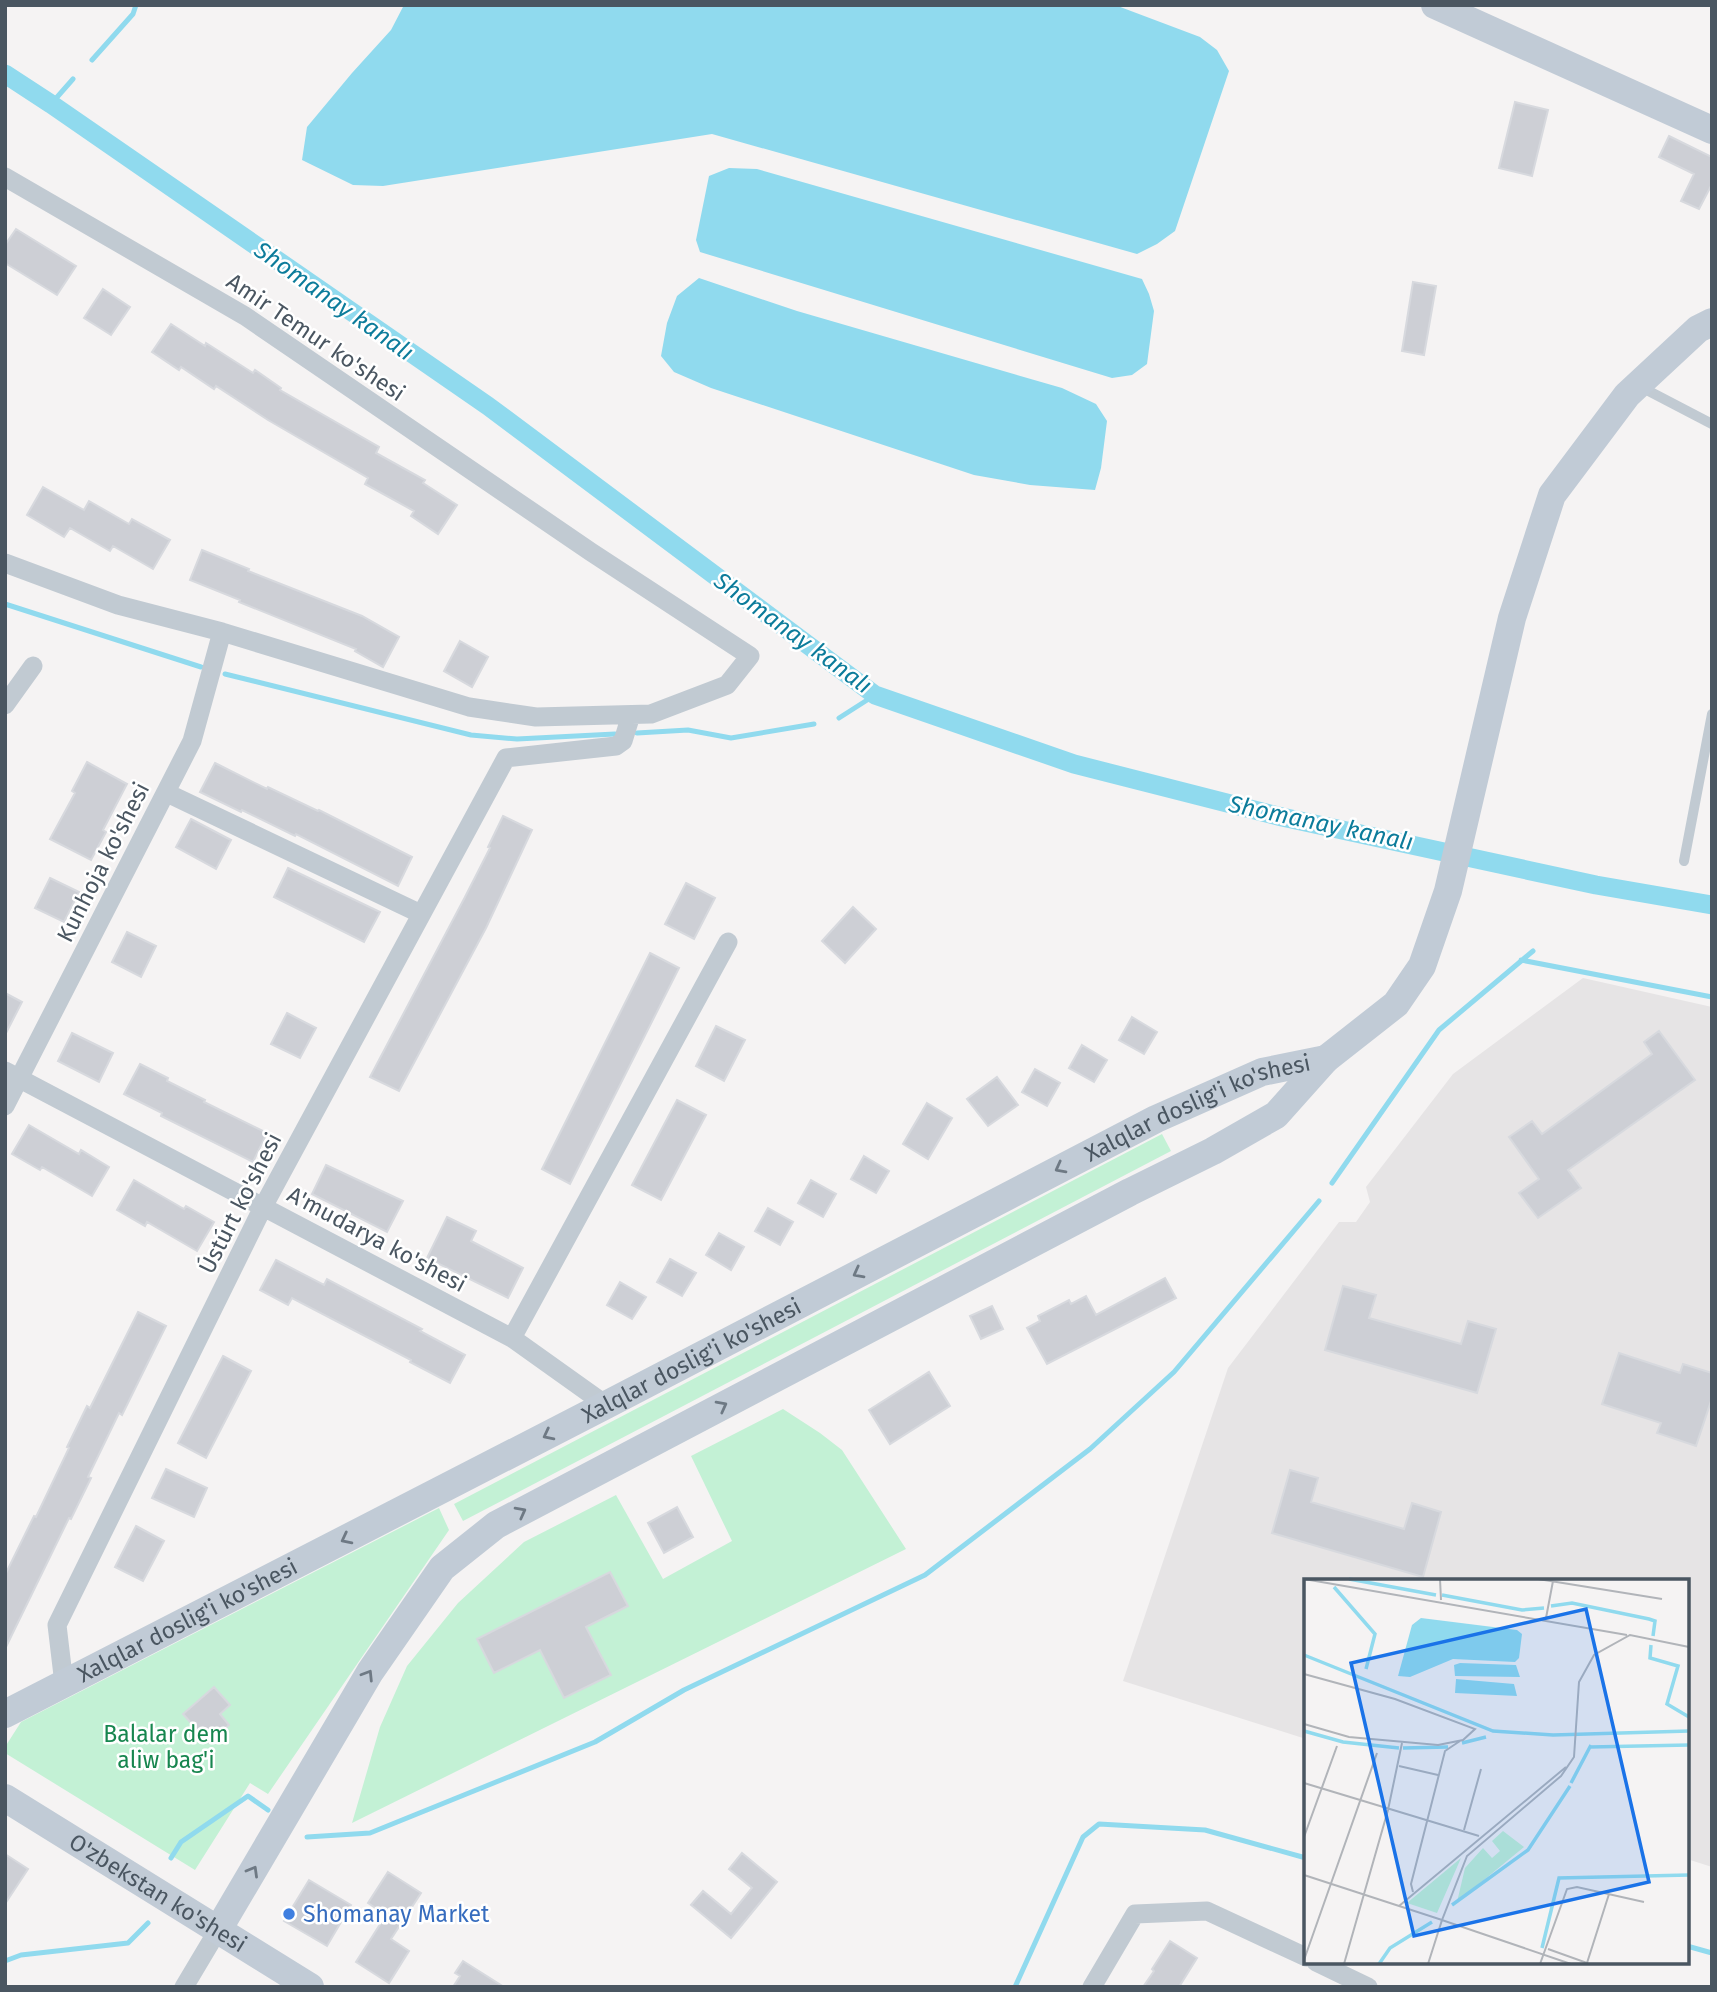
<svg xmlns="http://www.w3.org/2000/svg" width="1717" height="1992" viewBox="0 0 1717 1992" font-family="'Fira Sans',sans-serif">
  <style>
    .education { fill: #e6e4e5 }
    .green { fill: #c3f1d5 }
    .water { fill: #90daee }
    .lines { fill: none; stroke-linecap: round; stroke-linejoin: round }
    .stream { stroke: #90daee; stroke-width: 5 }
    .canal { stroke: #90daee; stroke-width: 19 }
    .building { fill: #cdcfd5; stroke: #d7d9de; stroke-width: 2 }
    .lane { stroke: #c1cad2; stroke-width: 10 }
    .street { stroke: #c1cad2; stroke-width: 19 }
    .secondary { stroke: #c1cbd6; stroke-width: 28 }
    .oneway { stroke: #6e7984 }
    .shop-dot { fill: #3f7fe0; stroke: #fff; stroke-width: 2.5 }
    .labels { text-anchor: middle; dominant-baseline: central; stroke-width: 5; stroke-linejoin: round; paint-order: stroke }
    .street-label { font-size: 23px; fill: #4a5661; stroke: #fff }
    .park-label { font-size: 23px; fill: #17864f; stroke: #fff }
    .shop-label { font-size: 23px; fill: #366cbe; stroke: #fff; text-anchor: start }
    .water-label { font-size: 24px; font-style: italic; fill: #0c7c9b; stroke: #fff }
    .inset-river { fill: none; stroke: #90daee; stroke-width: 3.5 }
    .inset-road { fill: none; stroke: #b1b4b9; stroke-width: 2 }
    .view { fill: #1a73e8; fill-opacity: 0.15; stroke: #1a73e8; stroke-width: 3.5 }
    .inset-edge { fill: none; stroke: #4a5661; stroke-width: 3.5 }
  </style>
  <rect width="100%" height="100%" fill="#f5f3f3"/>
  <path class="education" d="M1583,978L1712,1007V1867L1687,1859V1581H1306V1739L1123,1681L1228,1368L1339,1222H1356L1370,1202L1366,1187L1453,1074Z"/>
  <path class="green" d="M1162,1134L1171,1151L463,1521L454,1504Z
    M783,1409L820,1433L842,1450L906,1549L352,1823L380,1727L407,1666L458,1603L524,1542L616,1495L663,1579L732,1541L691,1456Z
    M439,1508L449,1530L268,1794L250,1783L195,1870L5,1753V1747L21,1722Z"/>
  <path class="water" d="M404,5H1115L1200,37L1217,50L1229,71L1175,231L1157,244L1137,254L712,134L383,186L353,185L302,160L307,127L352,73L391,30Z
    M729,168L757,169L1142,279L1149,294L1154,311L1147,364L1132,375L1112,378L700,252L696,240L709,176Z
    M699,278L797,311L1062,388L1096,404L1107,421L1101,468L1095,490L1030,485L974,475L711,388L674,372L661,356L667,323L677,296Z"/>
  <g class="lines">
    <path class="stream" d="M92,60L133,14L136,5
      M51,104L73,79
      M5,604L201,667
      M225,674L471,735L517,739L615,734
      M839,718L875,695
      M637,733L688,730L731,738L814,724
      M1521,960L1712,997
      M1332,1183L1439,1030L1533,951
      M307,1837L370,1833L595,1742L684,1690L925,1575L1090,1449L1174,1372L1319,1201
      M171,1858L181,1842L248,1796L268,1810
      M1687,1946L1712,1953
      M5,1961L21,1955L128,1943L148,1923
      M1015,1987L1083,1837L1099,1824L1205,1830L1306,1858"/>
    <path class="canal" d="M5,74L51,104L488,406L875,695L1074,764L1282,817L1596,885L1712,905"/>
  </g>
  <path class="building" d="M1515,102L1548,110L1532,176L1499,168Z
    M1669,136L1712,157V184L1699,209L1681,201L1694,174L1659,157Z
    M16,229L76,266L57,295L5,263V245Z
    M1413,282L1436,286L1424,355L1402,351Z
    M103,289L130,307L111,335L84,318Z
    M171,324L205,346L206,343L253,373L255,370L281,388L280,390L379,447L376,453L425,480L423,483L457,505L438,534L411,516L414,511L365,484L368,478L268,420L216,386L214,389L181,367L179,370L152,352Z
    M43,487L84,510L89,501L129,524L132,519L170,540L153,569L113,546L110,551L70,528L64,537L27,515Z
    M202,550L249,569L248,571L362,616L399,637L383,667L355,651L356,649L239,602L240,600L190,580Z
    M460,641L488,657L472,687L444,671Z
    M87,762L127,784L103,830L106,832L91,860L50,839L75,793L72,791Z
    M215,763L267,789L268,787L318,811L319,810L412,857L398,886L296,834L295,836L242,810L241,812L200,792Z
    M503,816L532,830L486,928L399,1091L370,1077L465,897L490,848L488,847Z
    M191,819L231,840L216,869L176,847Z
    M288,868L380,912L364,942L274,897Z
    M50,878L79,892L64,922L35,908Z
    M686,883L715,898L694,939L665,924Z
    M853,907L876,929L845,963L822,941Z
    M127,932L156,946L141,977L112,962Z
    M650,953L679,968L570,1184L542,1169Z
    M5,993L22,1002L5,1035Z
    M287,1013L316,1028L300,1058L271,1044Z
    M1132,1017L1157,1032L1144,1054L1119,1040Z
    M716,1026L745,1040L724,1081L696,1066Z
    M1659,1031L1695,1080L1568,1170L1581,1188L1538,1218L1519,1193L1539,1179L1509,1137L1532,1121L1542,1134L1652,1054L1644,1042Z
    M72,1033L113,1053L99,1082L58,1061Z
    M1082,1045L1107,1060L1094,1082L1069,1068Z
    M140,1064L168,1078L167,1081L205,1100L204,1102L267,1133L253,1162L161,1116L162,1113L124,1094Z
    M1035,1069L1060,1083L1047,1106L1022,1092Z
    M997,1077L1018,1105L988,1126L967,1099Z
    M677,1100L706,1115L661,1200L632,1185Z
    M927,1103L952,1118L928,1159L903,1144Z
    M29,1125L79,1154L81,1150L109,1167L92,1196L42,1167L40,1170L12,1154Z
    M864,1156L889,1171L876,1193L851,1179Z
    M326,1165L403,1201L387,1232L312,1194Z
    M134,1180L184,1209L186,1206L214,1222L197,1251L147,1222L145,1226L117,1210Z
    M811,1180L836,1194L823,1217L798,1203Z
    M768,1208L793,1222L780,1245L755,1231Z
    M447,1217L476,1231L471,1241L523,1268L508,1298L427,1258Z
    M719,1233L744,1247L731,1270L706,1255Z
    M670,1259L696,1273L682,1296L657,1282Z
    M276,1260L324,1285L327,1279L422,1329L420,1331L465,1355L450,1383L410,1362L411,1360L292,1298L288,1305L260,1290Z
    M1165,1278L1176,1298L1047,1364L1027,1328L1040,1321L1038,1316L1069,1300L1071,1304L1086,1296L1096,1315Z
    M620,1282L646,1297L632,1319L607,1305Z
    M1343,1286L1376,1295L1369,1318L1461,1344L1468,1321L1496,1329L1477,1393L1325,1350Z
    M992,1306L1003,1329L981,1339L970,1316Z
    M138,1312L166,1326L122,1415L119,1413L88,1477L91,1478L71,1519L69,1518L5,1649V1575L34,1516L36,1517L69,1448L67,1447L87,1406L90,1408Z
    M1619,1353L1680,1373L1683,1364L1712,1373V1398L1696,1446L1657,1433L1661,1423L1602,1404Z
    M223,1356L251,1371L206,1458L178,1443Z
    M929,1372L950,1406L890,1444L869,1410Z
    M166,1469L207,1488L194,1517L152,1498Z
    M1290,1470L1318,1478L1311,1502L1404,1529L1412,1503L1441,1512L1423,1577L1272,1533Z
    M677,1507L693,1537L664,1553L648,1523Z
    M136,1526L164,1541L143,1581L115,1567Z
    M610,1572L628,1606L586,1627L611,1675L564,1698L540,1650L494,1673L477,1639Z
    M214,1687L230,1705L220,1714L229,1725L209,1743L183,1714Z
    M742,1853L777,1882L731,1938L691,1905L703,1891L731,1914L752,1888L729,1869Z
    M5,1854L28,1869L5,1904Z
    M388,1872L421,1893L391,1939L409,1951L389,1983L356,1962L386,1915L368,1903Z
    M309,1880L351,1905L327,1946L284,1921Z
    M1170,1941L1197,1958L1179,1987H1143L1154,1971L1152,1969Z
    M463,1961L504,1987H453L460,1976L455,1973Z"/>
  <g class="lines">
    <path class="lane" d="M1641,387L1712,424
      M1684,861L1712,714"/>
    <path class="street" d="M5,177L245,316L591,552L750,656L727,685L651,714L536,717L469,707L222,632L118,605L5,563
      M5,705L33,666
      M167,793L421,914
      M5,1071L512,1338L606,1405
      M5,1106L192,741L222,632
      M512,1338L728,942
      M64,1684L57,1625L263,1207L506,758L616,746L623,741L631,715
      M1316,1962L1368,1987
      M184,1987L218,1930
      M1092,1987L1135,1914L1207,1911L1306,1957"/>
    <g class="secondary">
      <path d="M1435,5L1712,130"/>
      <path id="s1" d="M5,1714L606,1405L1156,1119L1262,1072L1326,1059"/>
      <path id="s2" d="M5,1798L310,1987"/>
      <path d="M218,1930L370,1672L442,1568L496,1525L1130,1192L1213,1151L1276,1115L1326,1059L1396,1004L1422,966L1448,891L1512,618L1552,495L1627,395L1698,329L1712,322"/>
    </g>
  </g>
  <defs><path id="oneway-chevron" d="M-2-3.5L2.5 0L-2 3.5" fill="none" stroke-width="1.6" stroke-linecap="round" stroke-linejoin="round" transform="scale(1.75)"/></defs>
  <g class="oneway">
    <use href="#oneway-chevron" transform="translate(1060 1168) rotate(152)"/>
    <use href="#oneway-chevron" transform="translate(858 1273) rotate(152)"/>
    <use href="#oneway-chevron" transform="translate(722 1406) rotate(-28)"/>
    <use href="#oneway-chevron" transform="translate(548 1435) rotate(153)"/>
    <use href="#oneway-chevron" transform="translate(521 1512) rotate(-28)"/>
    <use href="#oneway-chevron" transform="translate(346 1539) rotate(153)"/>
    <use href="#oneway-chevron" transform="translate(368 1675) rotate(-58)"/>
    <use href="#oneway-chevron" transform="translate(253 1871) rotate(-60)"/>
  </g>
  <circle class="shop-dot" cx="289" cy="1914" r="7"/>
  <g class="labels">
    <g class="street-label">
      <text transform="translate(316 337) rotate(34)">Amir Temur ko'shesi</text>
      <text transform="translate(103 862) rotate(-63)">Kunhoja ko'shesi</text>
      <text stroke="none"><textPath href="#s1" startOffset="1339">Xalqlar doslig'i ko'shesi</textPath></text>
      <text transform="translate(240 1203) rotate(-63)">Ústúrt ko'shesi</text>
      <text transform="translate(377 1239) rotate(28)">A'mudarya ko'shesi</text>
      <text stroke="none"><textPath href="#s1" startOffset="772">Xalqlar doslig'i ko'shesi</textPath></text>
      <text stroke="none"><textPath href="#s1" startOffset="205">Xalqlar doslig'i ko'shesi</textPath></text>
      <text stroke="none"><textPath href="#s2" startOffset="180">O'zbekstan ko'shesi</textPath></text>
    </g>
    <g class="park-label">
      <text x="166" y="1734">Balalar dem<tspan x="166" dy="26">aliw bag'i</tspan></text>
    </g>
    <g class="shop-label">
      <text x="303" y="1914">Shomanay Market</text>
    </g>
    <g class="water-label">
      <text transform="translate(334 301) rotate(35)">Shomanay kanalı</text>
      <text transform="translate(793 633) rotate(36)">Shomanay kanalı</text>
      <text transform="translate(1321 823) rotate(12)">Shomanay kanalı</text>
    </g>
  </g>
  <g transform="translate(1304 1579)">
    <rect width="385" height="385" fill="#f5f3f3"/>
    <path d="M199,252L220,268L153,323L161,289L179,269L188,279L196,272L188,262ZM157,279L133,334L103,324Z" fill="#c3f1d5"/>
    <path d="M117,39L213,51L218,55L215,79L211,83L149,80L106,98L94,97L108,46ZM156,84L212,86L216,98L151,97L150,86ZM152,100L210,105L213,117L151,114Z" fill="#90daee"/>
    <path class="inset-river" d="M45,0L132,16M30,8L71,55L62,90M138,16L218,31L240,29M247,27L268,24L345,40L351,42L349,57M347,66L346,79L374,87L363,125L385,138M0,76L189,152L249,156L385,152M0,152L39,163L95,169M158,164L182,158M286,168L385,166M99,169L144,168M267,204L287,166M148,326L224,271L266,207M238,369L255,299L385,296M75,385L86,369L128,343"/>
    <path class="inset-road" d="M0,0L323,56M136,0L137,21M234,0L358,20M242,39L249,2M0,95L91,120L171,150L159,161L134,166L45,158L0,145M95,187L134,196M0,204L175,257M160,251L177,190M0,258L33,167M0,296L138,341L163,277L257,197L270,178L275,103L290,76L326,56L385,68M109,313L107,305L141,172L156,162M95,327L262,188M244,370L283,384L305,315M0,381L73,174M40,385L84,231L98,164M124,385L138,341L267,385M236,385L263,310L273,308L340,323"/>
    <path class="view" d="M282,30L345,303L110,357L47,84Z"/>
    <rect width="385" height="385" class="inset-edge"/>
  </g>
  <rect width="1717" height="1992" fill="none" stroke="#4a5661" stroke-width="14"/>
</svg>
